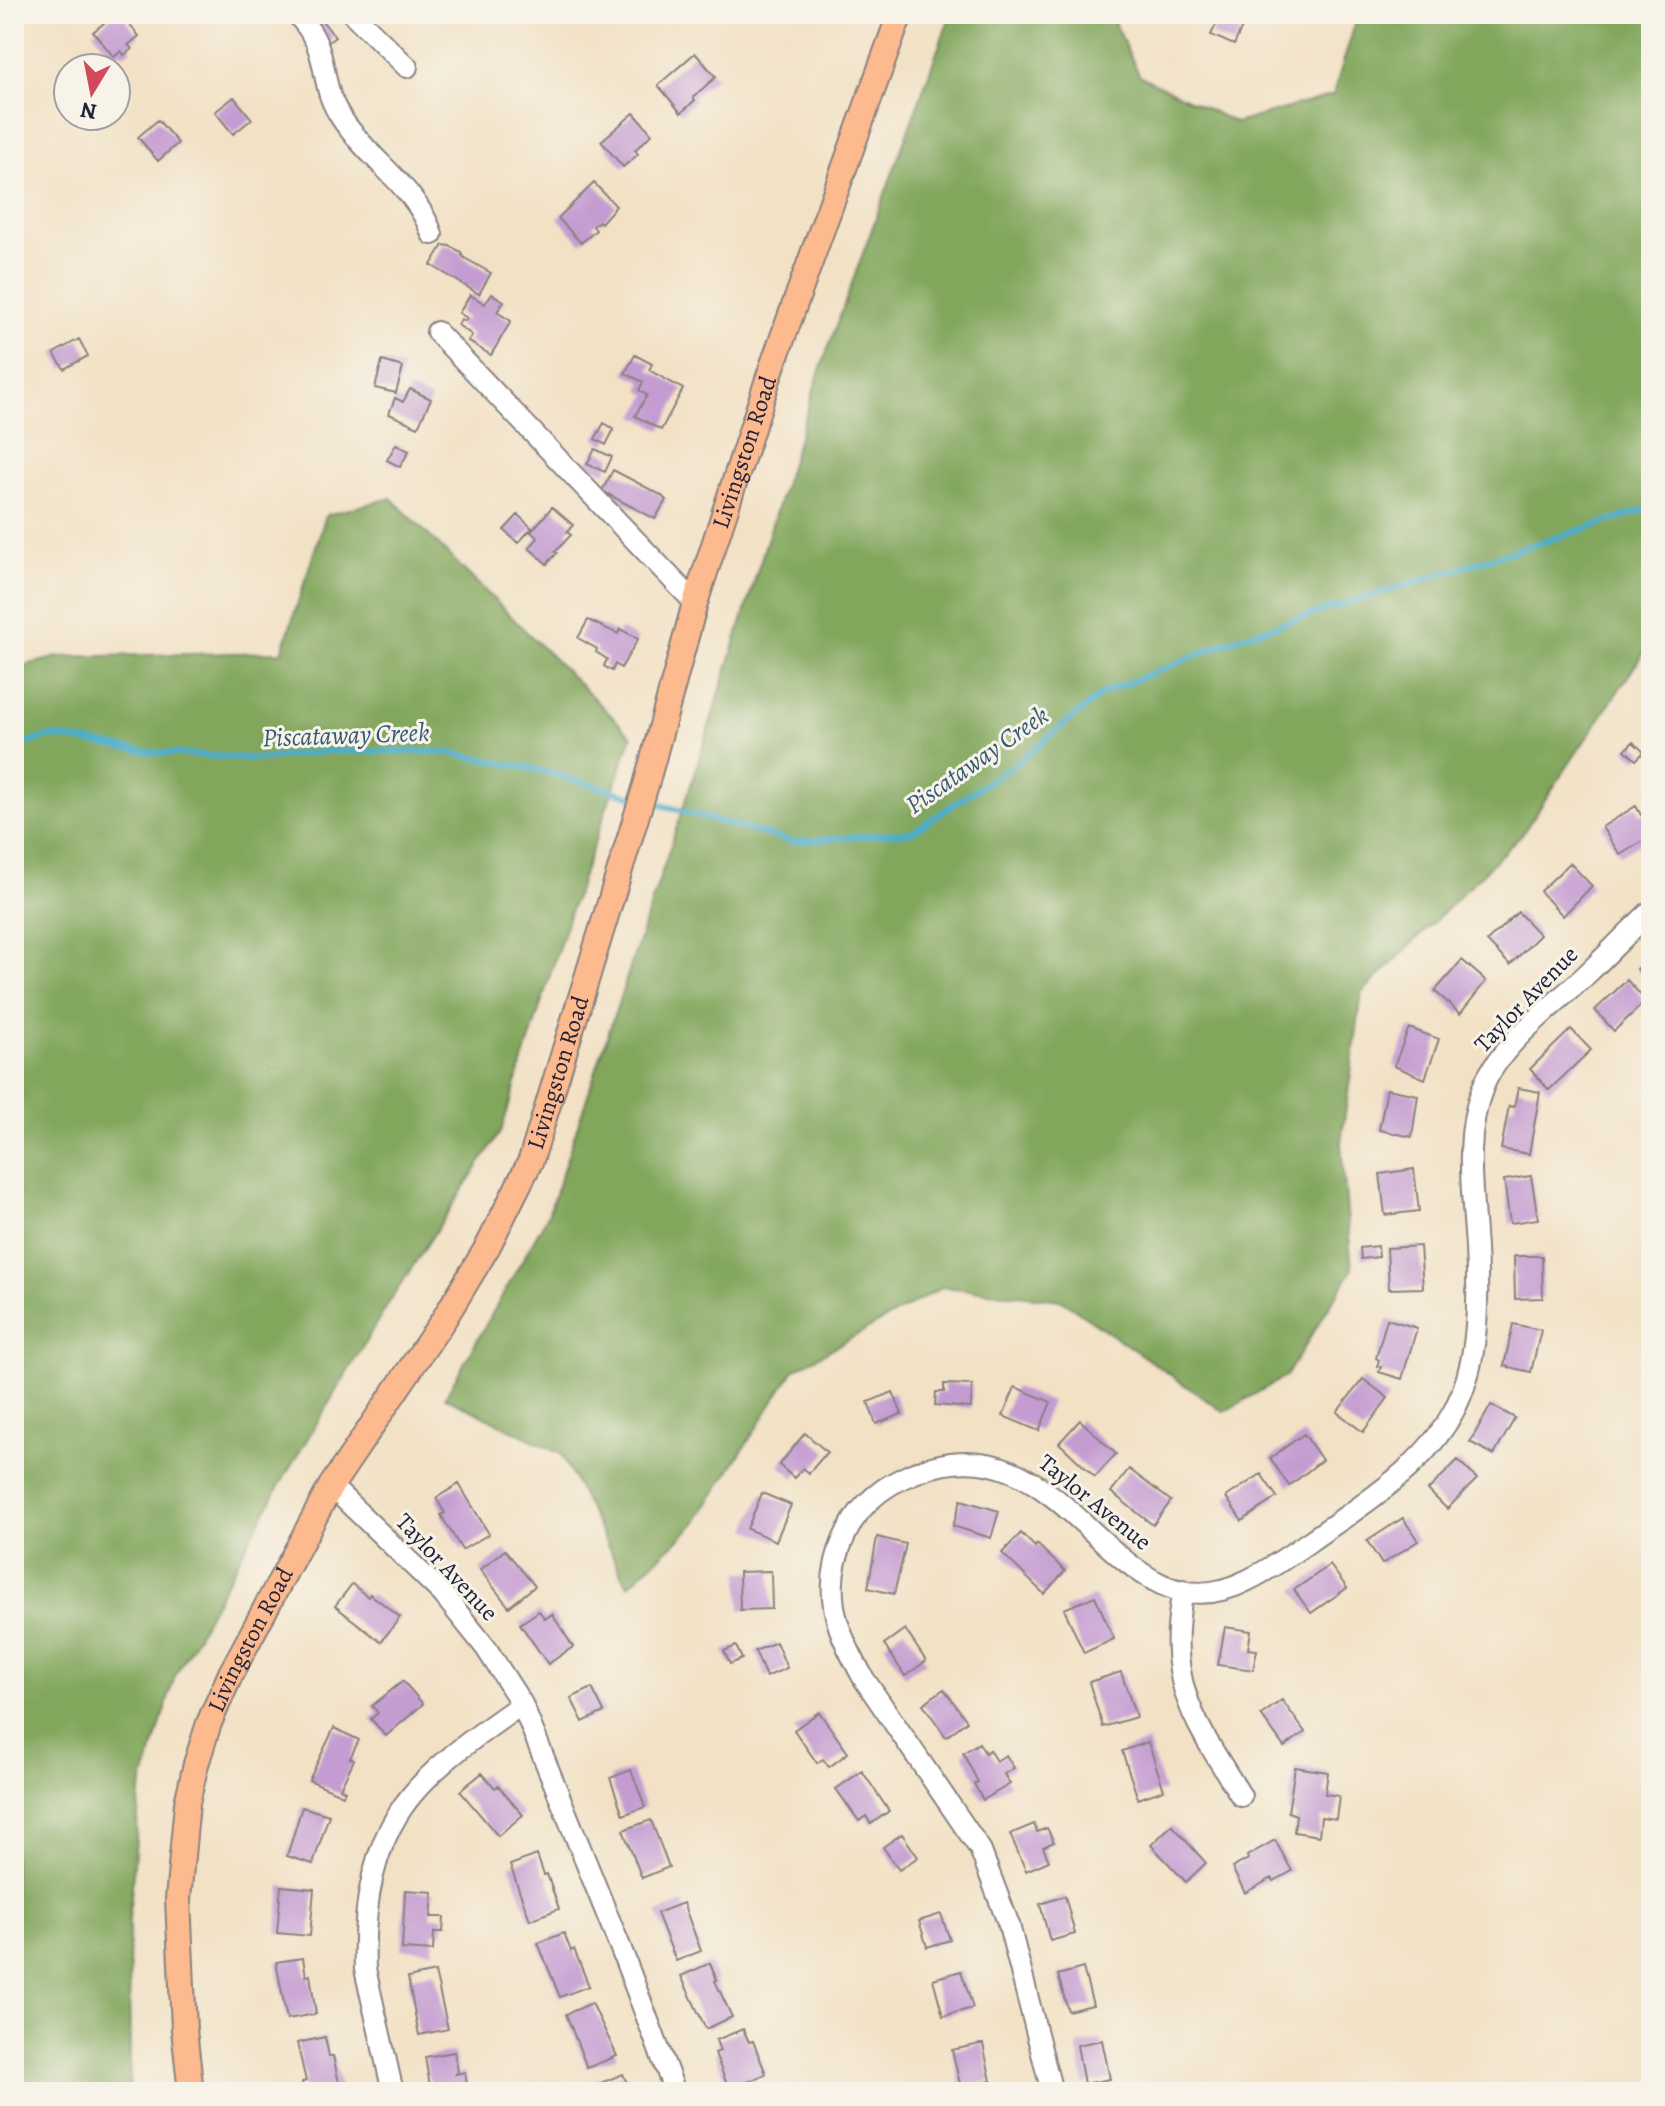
<svg xmlns="http://www.w3.org/2000/svg" width="1665" height="2106" viewBox="0 0 1665 2106" font-family="Alegreya,serif">
  <style>
    .forest { fill: #81a65b; stroke: #52644b; stroke-width: 2 }
    .lines { fill: none; stroke-linecap: round; stroke-linejoin: round }
    .stream { stroke: #4aadc9; stroke-width: 6 }
    .building { fill: #c49cd2 }
    .minor-casing { stroke: #8a8280; stroke-width: 24 }
    .major-casing { stroke: #8a8280; stroke-width: 28 }
    .minor { stroke: #fff; stroke-width: 20 }
    .major { stroke: #fcba8e; stroke-width: 24 }
    .labels { text-anchor: middle; dominant-baseline: central; stroke-width: 6; stroke-linejoin: round; paint-order: stroke }
    .street-label { font-size: 24px; fill: #22223b; stroke: #f7f3e8 }
    .water-label { font-size: 26px; font-style: italic; fill: #325a74; stroke: #f7f3e8 }
  </style>
  <rect width="100%" height="100%" fill="#f7f3e8"/>
  <filter id="ink" filterUnits="userSpaceOnUse"><feTurbulence type="fractalNoise" baseFrequency=".0125" numOctaves="2"/><feDisplacementMap in="SourceGraphic" scale="16" xChannelSelector="R" yChannelSelector="G"/><feConvolveMatrix kernelMatrix="1 2 1 2 8 2 1 2 1" color-interpolation-filters="sRGB"/></filter>
  <filter id="wash" filterUnits="userSpaceOnUse"><feTurbulence type="fractalNoise" baseFrequency=".006" numOctaves="4" result="noise"/><feDisplacementMap in="SourceGraphic" scale="32" xChannelSelector="R" yChannelSelector="G"/><feGaussianBlur stdDeviation="1.8" result="paint"/><feColorMatrix in="noise" values="0 0 0 0 0 0 0 0 0 0 0 0 0 0 0 0 0 1.4 0 .05"/><feComposite in="paint" operator="in"/></filter>
  <g filter="url(#wash)">
    <rect width="100%" height="100%" fill="#f2e1c5"/>
    <path class="forest" d="M951,14H1110L1140,76L1236,123L1333,95L1358,14H1651V642L1522,834L1362,993L1341,1143L1352,1270L1286,1376L1224,1412L1062,1300L943,1287L794,1370L694,1525L628,1586L561,1454L445,1397L548,1215L695,772L819,373Z
      M391,498L632,736L570,912L501,1131L390,1301L278,1488L175,1676L140,1793L129,1919L130,2092H14V668L58,657L282,652L326,515Z"/>
    <g class="lines">
      <path class="stream" d="M14,747L51,736L150,752L259,759L330,751L445,752L539,770L637,798
        M647,801L793,842L912,832L1015,764L1103,693L1243,636L1651,508"/>
    </g>
    <g id="blocks">
      <path class="building" d="M115,14H121L139,36L128,45L132,49L124,55L121,51L114,57L93,32Z
        M1221,14H1248L1234,45L1211,35Z
        M320,18L335,37L326,44L311,26Z
        M695,53L716,77L693,97L695,100L681,113L658,85Z
        M234,97L252,119L233,134L215,112Z
        M634,113L652,134L635,150L638,154L623,167L601,141Z
        M158,120L178,143L158,161L138,137Z
        M594,183L616,206L601,223L599,221L593,226L596,230L581,243L558,218Z
        M443,245L450,246L461,252L463,257L491,273L479,294L431,265Z
        M492,294L504,301L497,312L511,321L491,355L468,341L472,335L458,325L461,319L465,321L467,318L459,313L470,295L485,304Z
        M79,339L88,356L64,369L54,353Z
        M635,355L652,364L649,370L683,389L661,430L635,416L647,395L639,390L643,382L625,373Z
        M382,361L403,367L396,393L375,388Z
        M410,389L431,399L418,427L389,414L395,398L403,402Z
        M604,423L614,429L606,445L595,439Z
        M396,444L409,451L400,467L387,460Z
        M595,449L612,457L605,472L587,464Z
        M613,470L661,495L666,500L655,519L602,491Z
        M552,507L573,525L567,532L571,535L555,552L557,553L547,564L529,548L538,538L531,532Z
        M518,515L532,528L518,543L504,530Z
        M588,620L618,634L620,629L638,639L621,668L615,664L612,671L604,666L607,659L596,652L597,649L578,638Z
        M1633,742L1644,752L1636,760L1625,750Z
        M1636,806L1641,815L1649,810L1651,814V836L1620,855L1602,827Z
        M1570,863L1592,886L1563,916L1540,891Z
        M1518,912L1540,935L1510,965L1487,941Z
        M1651,956V983L1637,969Z
        M1462,960L1486,981L1460,1014L1435,991Z
        M1627,980L1646,1001L1614,1031L1595,1010Z
        M1409,1028L1439,1039L1425,1079L1394,1066Z
        M1571,1029L1591,1050L1549,1090L1530,1069Z
        M1518,1088L1540,1092L1529,1154L1501,1149L1509,1106L1514,1107Z
        M1387,1089L1418,1095L1412,1137L1379,1130Z
        M1414,1169L1419,1211L1385,1215L1380,1174Z
        M1531,1176L1538,1219L1510,1223L1504,1180Z
        M1378,1246L1379,1257L1361,1259L1360,1248Z
        M1420,1246L1423,1288L1389,1289L1387,1248Z
        M1514,1256H1542L1543,1298L1515,1299Z
        M1387,1319L1417,1328L1402,1379L1379,1372L1381,1367L1377,1366L1379,1360L1376,1358Z
        M1513,1324L1541,1330L1531,1372L1504,1366Z
        M1363,1379L1388,1398L1363,1432L1337,1412Z
        M944,1384L972,1385L971,1408L935,1405L936,1392H944Z
        M1015,1387L1051,1402L1039,1431L1003,1416Z
        M893,1392L902,1414L876,1424L868,1402Z
        M1491,1405L1515,1418L1494,1455L1470,1442Z
        M1080,1420L1116,1454L1095,1477L1059,1443Z
        M805,1433L827,1452L809,1473L803,1468L794,1478L779,1465Z
        M1304,1434L1322,1460L1289,1486L1270,1458Z
        M1458,1460L1477,1479L1447,1509L1428,1490Z
        M1129,1469L1171,1501L1153,1525L1111,1492Z
        M1261,1474L1277,1497L1242,1521L1226,1497Z
        M459,1484L489,1534L462,1550L441,1515L445,1513L436,1498Z
        M762,1493L791,1505L776,1541L747,1529Z
        M961,1500L999,1511L991,1538L953,1526Z
        M1403,1518L1418,1541L1382,1564L1367,1541Z
        M1021,1533L1035,1547L1037,1544L1065,1571L1044,1594L1002,1553Z
        M877,1537L906,1544L894,1594L868,1588Z
        M505,1550L535,1586L509,1607L480,1570Z
        M1330,1565L1347,1588L1311,1613L1294,1590Z
        M771,1571L772,1609L740,1610L739,1572Z
        M352,1584L368,1597L370,1594L400,1617L381,1642L335,1606Z
        M1095,1596L1114,1639L1084,1653L1064,1609Z
        M539,1611L545,1619L552,1614L573,1647L548,1664L520,1624Z
        M1225,1627L1251,1631L1248,1649L1257,1650L1253,1670L1218,1665Z
        M905,1629L926,1661L905,1676L884,1644Z
        M776,1642L787,1668L766,1677L755,1651Z
        M736,1646L742,1659L730,1664L724,1651Z
        M1121,1672L1136,1717L1103,1727L1089,1682Z
        M403,1681L423,1704L386,1736L371,1719L378,1713L372,1706Z
        M592,1688L604,1712L583,1722L571,1698Z
        M944,1689L967,1721L946,1737L923,1704Z
        M1282,1700L1305,1732L1284,1747L1261,1715Z
        M819,1712L848,1753L829,1767L823,1759L817,1763L794,1730Z
        M334,1728L359,1740L350,1758L354,1760L340,1788L345,1791L343,1795L309,1780Z
        M1148,1742L1164,1790L1138,1799L1122,1751Z
        M979,1743L985,1753L989,1750L996,1761L1006,1755L1014,1768L1004,1774L1010,1784L983,1800L974,1784L978,1782L963,1753Z
        M1295,1767L1328,1772L1325,1794L1339,1796L1336,1819L1321,1817L1319,1836L1294,1832L1296,1815L1288,1812Z
        M631,1770L645,1807L623,1815L610,1778Z
        M862,1771L889,1811L871,1824L866,1816L859,1821L836,1789Z
        M482,1773L495,1788L498,1786L523,1815L498,1836L460,1791Z
        M302,1807L329,1815L313,1864L287,1856Z
        M651,1820L669,1867L642,1878L623,1830Z
        M1034,1824L1037,1832L1047,1828L1054,1842L1043,1847L1049,1861L1026,1871L1010,1834Z
        M1172,1825L1206,1863L1186,1882L1151,1845Z
        M902,1834L918,1857L899,1870L883,1847Z
        M1275,1840L1292,1871L1274,1881L1272,1878L1245,1893L1232,1868L1248,1859L1247,1856Z
        M537,1855L544,1875L547,1874L559,1909L530,1920L510,1865Z
        M281,1886L314,1889L310,1936L277,1933Z
        M405,1890L433,1892L431,1917H444L443,1932H434L433,1951L402,1949Z
        M1065,1896L1075,1934L1050,1941L1040,1904Z
        M683,1903L701,1951L676,1961L657,1913Z
        M941,1914L950,1940L927,1947L919,1921Z
        M564,1933L571,1951L574,1949L589,1986L560,1997L538,1943Z
        M303,1958L306,1976L310,1975L316,2014L287,2019L276,1962Z
        M710,1963L717,1980L715,1981L732,2017L706,2029L681,1976Z
        M1083,1968L1093,2005L1068,2011L1058,1975Z
        M961,1971L973,2008L943,2016L933,1979Z
        M435,1972L448,2029L419,2035L408,1978Z
        M592,2003L617,2056L587,2068L566,2014Z
        M743,2029L749,2042L753,2041L766,2074L729,2090L715,2053L720,2051L716,2040Z
        M325,2037L329,2056H333L340,2087L304,2092L302,2082L306,2081L297,2043Z
        M1102,2040L1110,2079L1084,2084L1077,2045Z
        M980,2044H983L991,2081L961,2088L952,2050Z
        M454,2052L458,2071L456,2074L465,2072L468,2090L463,2092H431L425,2057Z
        M623,2074L631,2092H601L598,2084Z"/>
    </g>
  </g>
  <g filter="url(#ink)">
    <use href="#blocks" fill-opacity="0" stroke="#8a8280" stroke-width="2"/>
    <g class="lines">
      <g class="minor-casing">
        <path id="minor" d="M297,14C306,25 315,36 319,50C328,78 324,92 342,119C369,160 416,187 432,234
          M353,14L407,67
          M437,332L695,603
          M331,1486L442,1593L486,1648L522,1704L621,1949L675,2092
          M1183,1590C1165,1684 1194,1720 1241,1796
          M393,2092L365,1969C363,1917 370,1859 398,1814C425,1770 481,1733 522,1704
          M1052,2092L1009,1925L980,1849L864,1679C842,1640 825,1606 836,1561C846,1522 867,1495 903,1478C1070,1397 1109,1652 1248,1580C1279,1565 1306,1543 1335,1524C1456,1442 1484,1396 1476,1248C1473,1195 1463,1137 1483,1087C1500,1044 1555,1005 1588,973C1609,953 1629,931 1651,911"/>
      </g>
      <g class="major-casing">
        <g id="major">
          <path id="s1" d="M191,2092L184,2030L178,1899L187,1803L196,1764L209,1723L231,1673L331,1486L444,1319L488,1246L531,1160L646,785L695,603L772,367L900,14"/>
        </g>
      </g>
      <use href="#minor" class="minor"/>
      <use href="#major" class="major"/>
    </g>
  </g>
  <g class="labels">
    <g class="street-label">
      <text stroke="none"><textPath href="#s1" startOffset="1762">Livingston Road</textPath></text>
      <text transform="translate(1526 999) rotate(-46)">Taylor Avenue</text>
      <text stroke="none"><textPath href="#s1" startOffset="1114">Livingston Road</textPath></text>
      <text transform="translate(1095 1502) rotate(39)">Taylor Avenue</text>
      <text transform="translate(447 1567) rotate(47)">Taylor Avenue</text>
      <text stroke="none"><textPath href="#s1" startOffset="466">Livingston Road</textPath></text>
    </g>
    <g class="water-label">
      <text transform="translate(346 735) rotate(-2)">Piscataway Creek</text>
      <text transform="translate(977 760) rotate(-35)">Piscataway Creek</text>
    </g>
  </g>
  <rect width="1665" height="2106" fill="none" stroke="#f7f3e8" stroke-width="48"/>
  <g transform="translate(92 92) rotate(190)"><circle r="38" fill="#f7f3e8" stroke="#a29fa3" stroke-width="2"/>
  <path d="M0-6L14 30L0 20L-14 30Z" fill="#d1495b"/>
  <text y="-12" font-size="22" font-weight="bold" text-anchor="middle" fill="#22223b">N</text>
  </g>
</svg>
